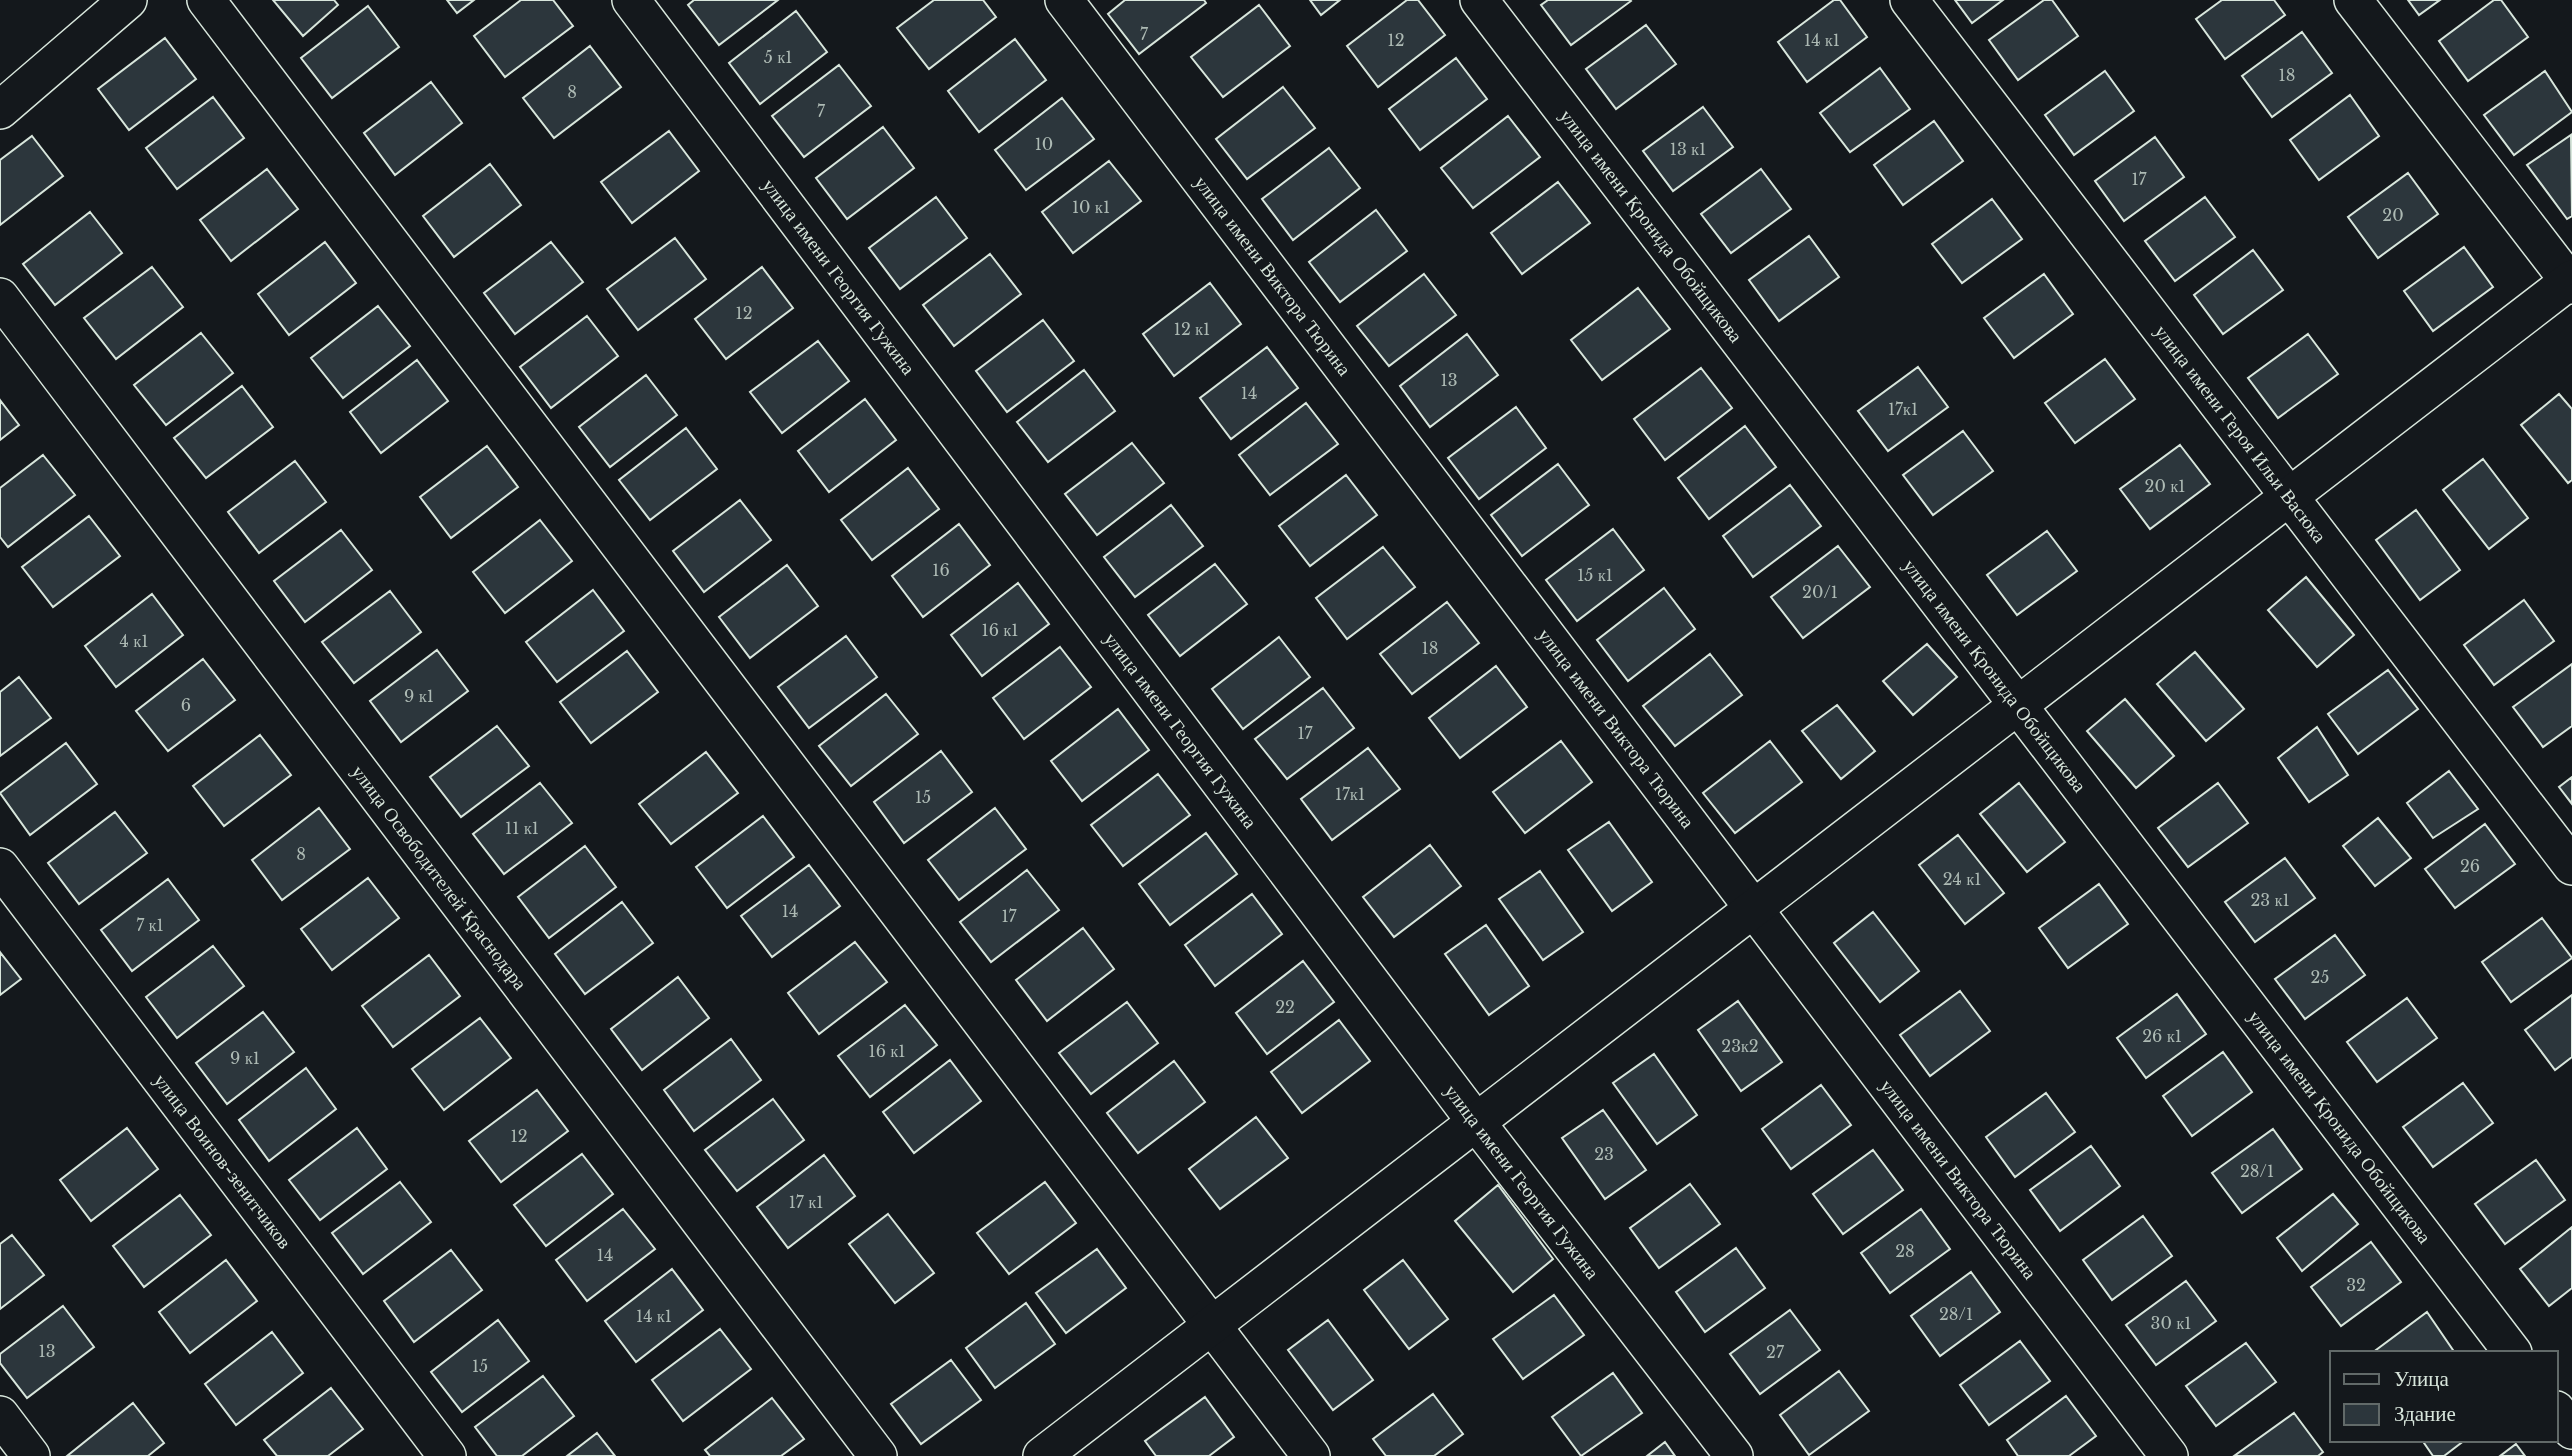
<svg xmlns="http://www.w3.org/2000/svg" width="2572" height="1456" viewBox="0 0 2572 1456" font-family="'Libre Baskerville',serif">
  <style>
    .building { fill: #2c363c; stroke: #d8e6dc; stroke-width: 2 }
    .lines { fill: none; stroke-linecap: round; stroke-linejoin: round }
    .minor-casing { stroke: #d8e6dc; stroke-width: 40 }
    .minor { stroke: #14181c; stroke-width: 37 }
    .labels { text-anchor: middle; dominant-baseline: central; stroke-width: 5; stroke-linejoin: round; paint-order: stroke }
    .number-label { font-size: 16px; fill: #adbab4 }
    .street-label { font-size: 19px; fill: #d8e6dc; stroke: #14181c }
  </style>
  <rect width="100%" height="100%" fill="#14181c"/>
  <path class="building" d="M273,0H334L338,5L303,36Z
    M447,0H474L457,13Z
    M521,0H553L573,26L505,77L474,36Z
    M694,0H778L719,45L688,5Z
    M934,0H983L996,17L929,69L897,28Z
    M1125,0H1204L1206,3L1139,54L1108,14Z
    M1310,0H1340L1321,15Z
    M1407,0H1418L1445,35L1378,87L1347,46Z
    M1548,0H1630L1631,1L1571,45L1541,5Z
    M1834,0H1840L1867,37L1807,82L1778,42Z
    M1955,0H2003L1972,23Z
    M2044,0H2052L2078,36L2018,80L1989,40Z
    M2222,0H2274L2285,15L2225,59L2196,19Z
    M2408,0H2440L2419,15Z
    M2494,0H2501L2528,37L2468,81L2439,41Z
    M1259,5L1290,46L1223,97L1191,57Z
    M368,6L399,47L332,98L301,58Z
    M796,11L827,52L760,104L729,63Z
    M1646,25L1676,64L1616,109L1586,69Z
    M2302,32L2332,73L2272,117L2242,76Z
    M165,38L196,79L129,130L98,89Z
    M1015,39L1046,80L979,132L948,91Z
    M590,46L621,87L554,138L523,98Z
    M1456,58L1487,99L1420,150L1389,109Z
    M839,65L871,106L804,157L772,116Z
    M1880,68L1910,109L1850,152L1820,113Z
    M2105,71L2134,111L2074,155L2045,115Z
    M2545,71L2572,112L2514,155L2484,115Z
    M431,82L462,123L395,175L364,133Z
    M1283,87L1315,128L1247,179L1216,139Z
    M2350,95L2379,136L2319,180L2290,140Z
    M213,97L244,138L177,189L146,148Z
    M1062,98L1094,139L1026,190L995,150Z
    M1703,107L1733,147L1673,191L1643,151Z
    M1508,116L1540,157L1473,208L1441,168Z
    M1934,121L1963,161L1903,205L1874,165Z
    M883,127L914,168L847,219L816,178Z
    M669,131L699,171L632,223L601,182Z
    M2571,135L2572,216L2567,219L2527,165Z
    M32,136L63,176L0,225V160Z
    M2155,137L2184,177L2124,221L2095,181Z
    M1329,148L1360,188L1293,240L1262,199Z
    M1109,161L1141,201L1073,253L1042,212Z
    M490,164L521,205L454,257L423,216Z
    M267,169L298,209L231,261L200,220Z
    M1761,169L1791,209L1731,253L1701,214Z
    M2408,173L2438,214L2378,258L2348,217Z
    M1558,182L1590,223L1522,274L1491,233Z
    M936,197L967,238L900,289L869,248Z
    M2205,197L2235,237L2175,281L2145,241Z
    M1992,199L2022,239L1962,283L1932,244Z
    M1376,210L1407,251L1340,302L1309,262Z
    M90,212L122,253L55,305L23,264Z
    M1809,236L1839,277L1779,321L1749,280Z
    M675,238L706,279L638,330L607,289Z
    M325,242L356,283L289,335L258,294Z
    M551,242L583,282L515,334L484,293Z
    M2464,247L2493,287L2433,331L2404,291Z
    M2253,250L2283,290L2223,334L2194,295Z
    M990,254L1021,294L954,346L923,305Z
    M152,267L183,307L116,359L84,318Z
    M762,267L793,308L726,359L695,319Z
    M1424,274L1456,315L1389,366L1357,326Z
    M2044,274L2073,314L2014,358L1984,318Z
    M1210,283L1241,324L1174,376L1143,334Z
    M1638,288L1670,329L1602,380L1571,340Z
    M378,306L410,346L343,398L311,358Z
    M587,316L618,356L551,408L520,367Z
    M1043,320L1074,361L1007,412L976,371Z
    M201,333L233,373L166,425L134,385Z
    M1467,334L1498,375L1430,427L1400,386Z
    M2308,334L2338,374L2278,418L2248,378Z
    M818,341L849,381L782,433L750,392Z
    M1267,347L1298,388L1231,439L1200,398Z
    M2105,359L2135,399L2075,443L2045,403Z
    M417,360L448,401L381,453L350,412Z
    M1918,367L1948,407L1888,451L1858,411Z
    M1701,368L1732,408L1665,460L1634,419Z
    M1084,370L1115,411L1048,462L1017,422Z
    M646,375L677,415L610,467L579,427Z
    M242,386L273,427L206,478L174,438Z
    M2559,394L2572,409V480L2568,483L2521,425Z
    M865,399L896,440L829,492L798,451Z
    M0,400L19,425L0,440Z
    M1306,403L1338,444L1270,495L1239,455Z
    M1516,407L1546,448L1479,499L1448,458Z
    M1745,426L1776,467L1709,519L1678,478Z
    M686,428L717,469L650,520L619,480Z
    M1963,431L1993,471L1933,515L1903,475Z
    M1132,443L1164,483L1097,535L1065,494Z
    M2180,445L2210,484L2150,529L2120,489Z
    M487,446L518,487L451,538L420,497Z
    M43,455L75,495L8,547L0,537V488Z
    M2483,459L2528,518L2489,549L2443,490Z
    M295,461L326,502L259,553L228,512Z
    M1558,464L1589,505L1522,556L1491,515Z
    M908,468L939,509L872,560L841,520Z
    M1346,475L1377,515L1310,566L1279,526Z
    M1790,485L1821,526L1753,577L1723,536Z
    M740,500L771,540L704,592L673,551Z
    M1171,505L1203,546L1135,597L1104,557Z
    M2416,510L2460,570L2420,600L2376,540Z
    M89,516L120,556L53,607L22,567Z
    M540,520L572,561L505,613L473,572Z
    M959,524L990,565L923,617L892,576Z
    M1613,529L1644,570L1577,621L1546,580Z
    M341,530L372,570L305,622L274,581Z
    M2047,531L2077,571L2017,615L1987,575Z
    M1838,546L1870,587L1803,638L1771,597Z
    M1383,547L1415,587L1347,639L1316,598Z
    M1215,564L1247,604L1180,656L1148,615Z
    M787,565L818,606L750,658L719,617Z
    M2306,577L2354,635L2317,667L2268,610Z
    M1018,583L1049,624L982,676L951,635Z
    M1664,588L1695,629L1628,681L1597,640Z
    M593,590L624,631L557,682L526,642Z
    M390,591L421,632L354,683L322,642Z
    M152,594L183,635L116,687L85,646Z
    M2524,600L2554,641L2494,685L2464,645Z
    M1447,602L1479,643L1412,694L1380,654Z
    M846,636L877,677L809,728L778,687Z
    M1279,637L1310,677L1243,729L1212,689Z
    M1927,644L1957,677L1913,715L1883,681Z
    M1060,647L1091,687L1024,739L993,698Z
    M437,650L468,691L401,742L370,701Z
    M627,651L658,692L591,743L560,702Z
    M2195,652L2244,709L2206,741L2157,684Z
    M1710,654L1742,695L1675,746L1643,706Z
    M203,659L235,700L168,751L136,711Z
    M2572,664V726L2543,747L2513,707Z
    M1496,666L1527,707L1460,758L1429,718Z
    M2388,670L2418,709L2358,754L2328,714Z
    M19,677L51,718L0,756V692Z
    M1323,688L1354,728L1287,779L1255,739Z
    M886,694L918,734L851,786L819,746Z
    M2125,699L2174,756L2136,788L2087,731Z
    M1837,705L1875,751L1841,779L1802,731Z
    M1118,709L1149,750L1082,801L1051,761Z
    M497,726L529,766L461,817L430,777Z
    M2317,727L2348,775L2309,802L2278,758Z
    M260,735L291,775L224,826L193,786Z
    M1561,741L1592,782L1525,833L1493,792Z
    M1770,741L1802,782L1735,833L1703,793Z
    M66,743L97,784L30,835L0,793Z
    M1368,748L1400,789L1332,840L1301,799Z
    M941,751L972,792L904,843L874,802Z
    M706,752L738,793L671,844L639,804Z
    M2449,771L2478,809L2433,838L2407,803Z
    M1158,774L1190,815L1123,866L1091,825Z
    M2572,777V804L2559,787Z
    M540,783L572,823L504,874L473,834Z
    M2019,783L2065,842L2027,872L1980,814Z
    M2218,783L2248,823L2188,867L2158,828Z
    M319,808L350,849L282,900L252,860Z
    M995,808L1026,849L959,900L928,860Z
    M115,812L147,853L79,904L48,863Z
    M763,816L794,857L727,908L696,867Z
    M2378,818L2411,858L2375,886L2343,846Z
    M1609,822L1652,882L1612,911L1568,850Z
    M2485,824L2515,864L2455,908L2425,869Z
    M1206,833L1237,874L1170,925L1139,884Z
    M1958,835L2004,893L1965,924L1919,865Z
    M1430,845L1461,886L1394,937L1363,897Z
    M585,846L616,887L549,938L518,897Z
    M2285,858L2315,898L2255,942L2225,902Z
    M809,865L840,906L772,957L741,916Z
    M1027,870L1059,910L991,962L960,922Z
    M1540,871L1583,932L1543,960L1499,899Z
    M368,878L399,918L332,970L301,929Z
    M168,879L199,920L132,971L101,930Z
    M2099,884L2128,924L2068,968L2039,928Z
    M1252,894L1282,934L1215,986L1185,945Z
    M622,902L653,943L585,994L555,954Z
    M1873,912L1919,971L1880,1002L1834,943Z
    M2542,918L2572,958L2511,1002L2482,962Z
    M1486,925L1529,986L1489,1015L1445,954Z
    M1083,928L1114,969L1047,1021L1016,980Z
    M2335,935L2365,975L2305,1019L2275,979Z
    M855,942L887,982L819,1034L788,993Z
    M213,946L244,986L177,1038L146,997Z
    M0,952L21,979L0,995Z
    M429,955L460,996L393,1047L362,1006Z
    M1303,961L1334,1002L1267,1054L1236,1013Z
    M678,977L709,1018L642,1070L611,1029Z
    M1960,991L1990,1031L1930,1076L1900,1035Z
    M2177,994L2206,1034L2146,1078L2117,1038Z
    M2572,995V1057L2555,1070L2525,1030Z
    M2407,998L2437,1038L2377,1082L2347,1042Z
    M1738,1001L1782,1062L1741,1091L1698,1030Z
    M1127,1002L1158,1043L1091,1094L1059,1053Z
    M905,1005L937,1045L870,1097L838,1056Z
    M263,1012L294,1052L227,1104L196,1063Z
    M480,1018L511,1058L444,1110L412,1069Z
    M1339,1020L1370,1061L1302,1113L1271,1072Z
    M731,1039L761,1080L694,1131L664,1090Z
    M2223,1052L2252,1092L2192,1136L2163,1096Z
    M1654,1054L1697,1115L1657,1144L1613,1083Z
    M950,1060L981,1101L914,1153L883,1112Z
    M1174,1061L1205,1102L1138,1153L1107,1113Z
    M306,1068L336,1109L269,1161L239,1120Z
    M2463,1083L2493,1123L2433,1167L2403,1127Z
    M1821,1085L1851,1125L1791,1169L1762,1129Z
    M537,1090L568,1131L501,1182L469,1141Z
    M2046,1093L2075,1132L2015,1177L1986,1137Z
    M773,1099L804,1140L737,1191L705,1150Z
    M1603,1110L1646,1170L1605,1199L1562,1138Z
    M1256,1117L1288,1158L1220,1209L1189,1169Z
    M127,1128L158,1169L91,1221L60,1180Z
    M357,1128L387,1169L320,1220L289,1180Z
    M2273,1129L2302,1169L2242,1213L2212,1173Z
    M2091,1146L2120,1186L2060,1231L2030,1190Z
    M1873,1150L1903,1190L1843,1234L1813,1194Z
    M582,1154L613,1194L546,1246L514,1205Z
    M824,1155L855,1196L788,1248L757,1207Z
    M2536,1160L2565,1200L2505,1244L2475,1204Z
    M400,1182L431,1222L363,1274L332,1233Z
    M1045,1182L1076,1223L1009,1274L977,1233Z
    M1690,1184L1720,1224L1659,1268L1630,1228Z
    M1498,1185L1553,1259L1513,1292L1455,1221Z
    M2333,1194L2358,1224L2302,1271L2277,1238Z
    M180,1195L211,1235L144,1287L113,1246Z
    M623,1209L655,1249L587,1301L556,1260Z
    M1921,1209L1950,1249L1890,1293L1861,1253Z
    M888,1214L934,1273L895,1303L849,1244Z
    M2143,1216L2172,1256L2112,1300L2083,1260Z
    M2572,1227V1288L2549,1306L2520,1269Z
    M12,1235L44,1275L0,1309V1244Z
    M2371,1242L2401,1282L2341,1326L2311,1287Z
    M1736,1248L1765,1288L1705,1332L1676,1292Z
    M1097,1249L1126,1288L1066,1333L1036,1293Z
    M451,1250L482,1290L414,1342L384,1301Z
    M226,1260L257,1301L190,1353L159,1312Z
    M1403,1260L1448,1319L1409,1349L1364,1290Z
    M672,1269L703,1310L636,1362L605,1321Z
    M1971,1272L2000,1312L1940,1356L1911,1316Z
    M2186,1281L2216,1321L2156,1365L2126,1325Z
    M1554,1295L1584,1335L1523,1379L1493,1339Z
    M1026,1303L1055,1344L995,1388L966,1348Z
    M63,1306L94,1347L27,1398L0,1363V1354Z
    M1790,1310L1820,1350L1760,1394L1730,1354Z
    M2427,1312L2455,1353H2372Z
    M498,1320L529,1361L462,1412L431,1372Z
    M1328,1320L1373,1380L1333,1410L1288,1350Z
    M720,1329L751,1369L683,1421L652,1380Z
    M272,1332L303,1373L236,1425L205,1384Z
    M2020,1341L2050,1381L1989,1425L1960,1385Z
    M2246,1343L2276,1382L2216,1426L2186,1386Z
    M951,1360L981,1400L921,1444L891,1404Z
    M1839,1371L1869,1411L1809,1455L1780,1415Z
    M1613,1373L1642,1413L1581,1456L1552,1417Z
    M543,1376L574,1416L522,1456H497L475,1427Z
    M331,1388L363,1429L328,1456H277L264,1440Z
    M1433,1394L1463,1434L1434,1456H1386L1373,1439Z
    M2066,1396L2096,1436L2069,1456H2018L2007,1440Z
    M1205,1397L1234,1437L1209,1456H1156L1145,1441Z
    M772,1398L804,1439L781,1456H710L705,1450Z
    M133,1403L164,1443L148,1456H67Z
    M2294,1413L2323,1452L2318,1456H2234Z
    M597,1433L615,1456H567Z
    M2422,1440H2465L2444,1456H2433Z
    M1665,1442L1675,1456H1647Z
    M2516,1444L2525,1456H2500Z"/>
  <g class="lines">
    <g class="minor-casing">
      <g id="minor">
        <path d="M206,0L1311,1456"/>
        <path id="s1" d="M631,0L1476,1122L1734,1456"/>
        <path id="s2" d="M1064,0L2169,1456"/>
        <path id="s3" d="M1479,0L2513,1353"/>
        <path id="s4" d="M1909,0L2572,866"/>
        <path d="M2353,0L2572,285"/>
        <path d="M0,110L128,0"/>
        <path id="s5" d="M0,297L878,1456"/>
        <path id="s6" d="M0,867L447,1456"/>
        <path d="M2556,1410L2572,1430"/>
        <path d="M0,1415L31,1456"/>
        <path d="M1042,1456L2572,279"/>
      </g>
    </g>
    <use href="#minor" class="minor"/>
  </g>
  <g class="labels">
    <g class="number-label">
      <text x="1144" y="34">7</text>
      <text x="1396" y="40">12</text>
      <text x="1822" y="40">14 к1</text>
      <text x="778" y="57">5 к1</text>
      <text x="2287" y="75">18</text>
      <text x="572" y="92">8</text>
      <text x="821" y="111">7</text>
      <text x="1044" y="144">10</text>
      <text x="1688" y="149">13 к1</text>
      <text x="2139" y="179">17</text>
      <text x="1091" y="207">10 к1</text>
      <text x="2393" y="215">20</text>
      <text x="744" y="313">12</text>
      <text x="1192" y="329">12 к1</text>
      <text x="1449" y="380">13</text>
      <text x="1249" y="393">14</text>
      <text x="1903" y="409">17к1</text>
      <text x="2165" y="486">20 к1</text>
      <text x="941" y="570">16</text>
      <text x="1595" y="575">15 к1</text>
      <text x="1820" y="592">20/1</text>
      <text x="1000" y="630">16 к1</text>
      <text x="134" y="641">4 к1</text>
      <text x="1430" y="648">18</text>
      <text x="419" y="696">9 к1</text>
      <text x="186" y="705">6</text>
      <text x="1305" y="733">17</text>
      <text x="1350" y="794">17к1</text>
      <text x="923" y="797">15</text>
      <text x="522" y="828">11 к1</text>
      <text x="301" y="854">8</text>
      <text x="2470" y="866">26</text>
      <text x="1962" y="879">24 к1</text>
      <text x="2270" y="900">23 к1</text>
      <text x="790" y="911">14</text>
      <text x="1009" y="916">17</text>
      <text x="150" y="925">7 к1</text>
      <text x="2320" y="977">25</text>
      <text x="1285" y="1007">22</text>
      <text x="2162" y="1036">26 к1</text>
      <text x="1740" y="1046">23к2</text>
      <text x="887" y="1051">16 к1</text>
      <text x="245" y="1058">9 к1</text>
      <text x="519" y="1136">12</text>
      <text x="1604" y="1154">23</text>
      <text x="2257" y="1171">28/1</text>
      <text x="806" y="1202">17 к1</text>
      <text x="1905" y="1251">28</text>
      <text x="605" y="1255">14</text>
      <text x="2356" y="1285">32</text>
      <text x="1956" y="1314">28/1</text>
      <text x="654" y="1316">14 к1</text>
      <text x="2171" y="1323">30 к1</text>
      <text x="47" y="1351">13</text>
      <text x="1775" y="1352">27</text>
      <text x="480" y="1366">15</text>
    </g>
    <g class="street-label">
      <text stroke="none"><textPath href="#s3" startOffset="284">улица имени Кронида Обойщикова</textPath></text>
      <text stroke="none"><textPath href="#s2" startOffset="346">улица имени Виктора Тюрина</textPath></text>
      <text stroke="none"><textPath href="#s1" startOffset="346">улица имени Георгия Гужина</textPath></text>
      <text stroke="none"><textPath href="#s4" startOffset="546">улица имени Героя Ильи Васюка</textPath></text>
      <text stroke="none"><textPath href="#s3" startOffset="850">улица имени Кронида Обойщикова</textPath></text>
      <text stroke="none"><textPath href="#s2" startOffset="914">улица имени Виктора Тюрина</textPath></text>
      <text stroke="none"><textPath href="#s1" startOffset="914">улица имени Георгия Гужина</textPath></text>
      <text stroke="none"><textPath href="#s5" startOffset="728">улица Освободителей Краснодара</textPath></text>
      <text stroke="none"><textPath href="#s3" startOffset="1418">улица имени Кронида Обойщикова</textPath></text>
      <text stroke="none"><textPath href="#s6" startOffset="369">улица Воинов-зенитчиков</textPath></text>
      <text stroke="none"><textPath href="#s2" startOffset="1480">улица имени Виктора Тюрина</textPath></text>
      <text stroke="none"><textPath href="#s1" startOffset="1480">улица имени Георгия Гужина</textPath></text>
    </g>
  </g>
  <rect x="2330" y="1351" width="228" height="91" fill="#14181c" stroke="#626a69" stroke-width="2"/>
  <rect x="2344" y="1374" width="35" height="10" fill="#14181c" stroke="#626a69" stroke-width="2"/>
  <text x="2394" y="1386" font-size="21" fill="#d8e6dc">Улица</text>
  <rect x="2344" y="1404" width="35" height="21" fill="#2c363c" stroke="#626a69" stroke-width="2"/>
  <text x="2394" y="1421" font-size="21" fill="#d8e6dc">Здание</text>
</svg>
